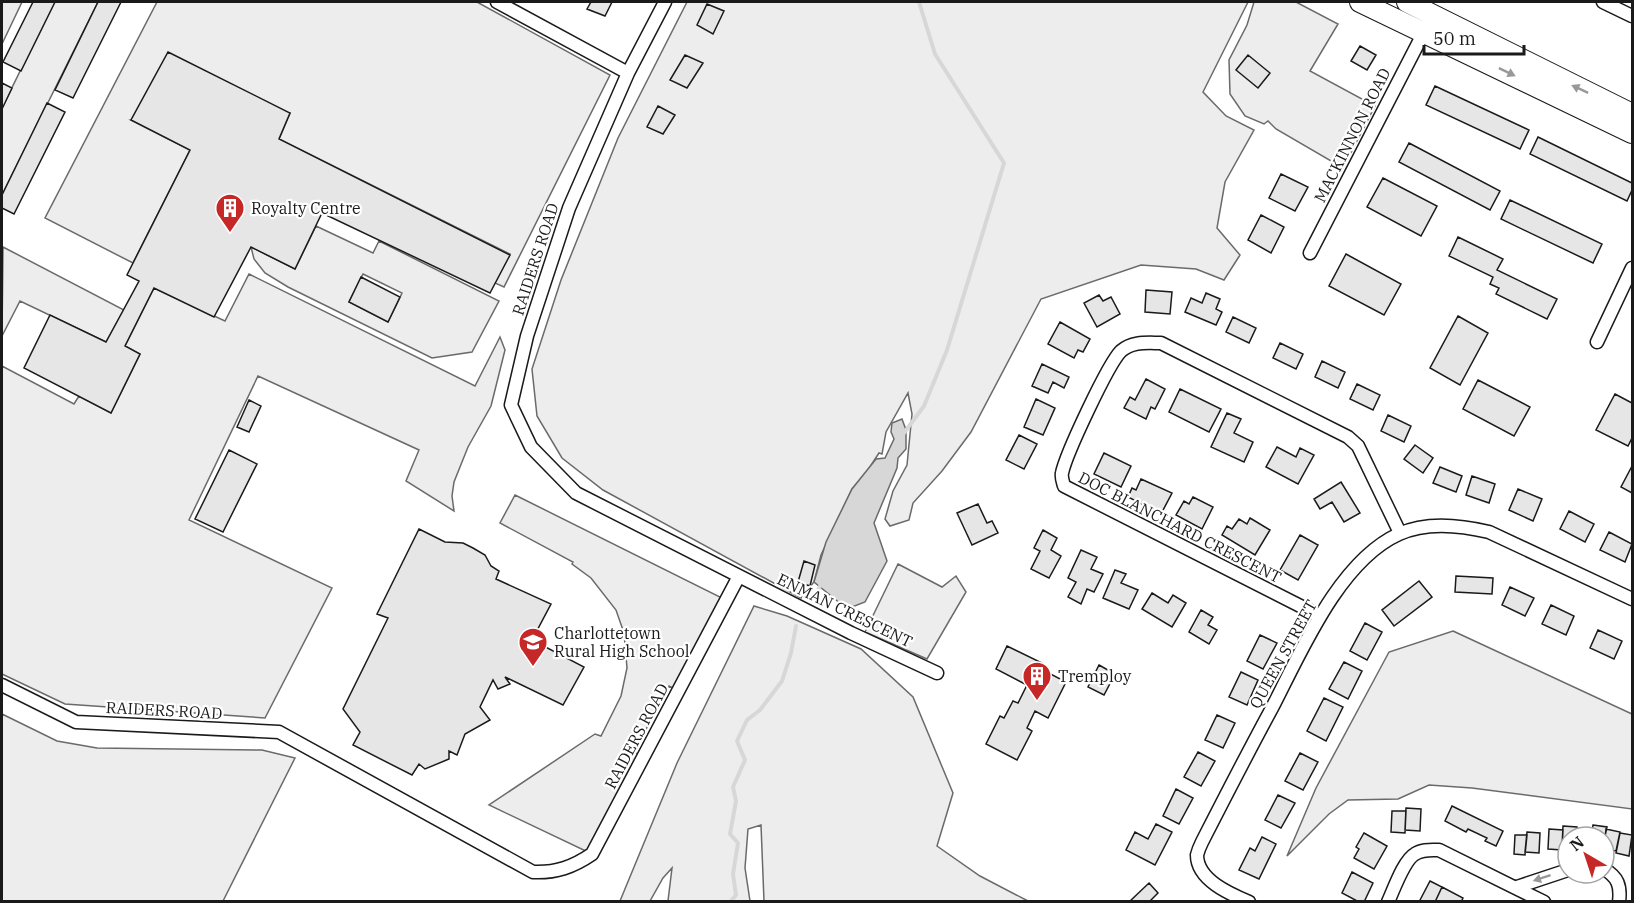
<svg xmlns="http://www.w3.org/2000/svg" width="1634" height="903" viewBox="0 0 1634 903" font-family="'IBM Plex Serif',serif">
  <style>
    .built { fill: #ededed; stroke: #6a6a6a; stroke-width: 1.5; fill-rule: evenodd }
    .water { fill: #d7d7d7; stroke: #6a6a6a; stroke-width: 1.5 }
    .lines { fill: none; stroke-linecap: round; stroke-linejoin: round }
    .stream { stroke: #d7d7d7; stroke-width: 4 }
    .building { fill: #e6e6e6; stroke: #1a1a1a; stroke-width: 1.5 }
    .minor-casing { stroke: #1a1a1a; stroke-width: 15 }
    .primary-casing { stroke: #1a1a1a; stroke-width: 22 }
    .minor { stroke: #fff; stroke-width: 12 }
    .primary { stroke: #fff; stroke-width: 20 }
    .oneway { fill: #989898 }
    .labels { text-anchor: middle; dominant-baseline: central; stroke-width: 4.5; stroke-linejoin: round; paint-order: stroke }
    .street-label { font-size: 16px; fill: #1a1a1a; stroke: #fff }
    .poi-label { font-size: 16px; fill: #1a1a1a; stroke: #fff; text-anchor: start }
  </style>
  <rect width="100%" height="100%" fill="#fff"/>
  <path class="built" d="M2,2H22L2,44Z
    M54,2H98L2,195V108Z
    M157,2H477L610,75L504,287L495,283L510,254L279,139L290,113L131,120L190,150L133,263L45,218Z
    M687,2H1248L1203,92L1226,116L1254,130L1225,182L1217,228L1240,255L1224,280L1196,269L1141,265L1041,299L971,432L942,471L913,503L909,520L890,526L885,519L893,491L907,465L912,414L908,393L886,432L882,454L879,453L866,473L852,489L821,555L814,582L801,598L603,490L562,458L537,416L532,369L561,280L618,138Z
    M1254,2H1296L1338,24L1310,71L1375,106L1343,168L1276,129L1268,121L1264,124L1245,116L1230,94L1229,60L1247,25Z
    M316,226L373,253L379,241L499,301L472,352L432,358L288,287L265,273L254,259L251,247L295,269ZM363,274L402,293L388,322L349,302Z
    M3,247L124,310L106,342L20,301L2,336Z
    M249,274L475,386L500,337L505,350L491,406L468,447L454,482L452,496L454,511L406,481L419,450L258,376L189,520L332,588L265,718L65,704L2,674V366L74,404L79,396L111,413L140,354L125,346L154,288L225,321Z
    M515,495L726,600L679,691L669,686L634,752L644,757L592,854L489,805L595,734L601,736L621,696L627,668L624,633L616,610L591,578L572,564L573,562L500,523Z
    M898,564L942,587L956,576L966,592L927,659L865,632Z
    M754,606L787,616L861,649L913,697L953,793L937,846L980,876L1028,901H764L761,825L748,829L745,868L750,901H668L672,868L663,878L650,901H620L677,763Z
    M1453,631L1632,714V809L1472,788L1429,785L1398,799L1348,800L1329,814L1287,856L1316,788L1389,652Z
    M2,714L57,741L97,748L262,750L295,758L223,901H2Z"/>
  <path class="water" d="M902,419L906,430V449L898,458L897,468L874,523L887,561L865,602L847,609L814,582L826,542L852,489L876,459L885,458L894,439L891,432L892,423Z"/>
  <g class="lines">
    <path class="stream" d="M904,433L924,406L947,350L1004,163L935,54L919,2
      M815,597L821,584
      M730,902L736,895L733,874L738,843L730,834L736,801L733,787L745,760L737,741L747,720L760,710L782,681L791,653L796,626"/>
  </g>
  <path class="building" d="M33,2H55L21,71L3,62Z
    M98,2H121L73,98L55,90Z
    M591,2H612L605,16L587,9Z
    M707,4L724,11L713,34L697,25Z
    M1360,46L1376,55L1367,70L1351,61Z
    M168,52L290,113L279,139L510,255L490,293L322,213L295,269L251,247L214,317L154,288L125,346L140,354L111,413L24,368L50,315L106,342L139,281L127,275L190,150L131,120Z
    M685,55L703,63L687,88L670,80Z
    M1248,55L1270,73L1258,88L1236,70Z
    M2,83L12,88L2,109Z
    M1435,86L1529,130L1520,149L1426,105Z
    M47,103L65,112L14,214L2,208V195Z
    M658,106L675,115L663,134L647,127Z
    M1538,137L1632,183V190L1627,201L1530,154Z
    M1409,143L1500,191L1490,210L1399,162Z
    M1281,174L1308,187L1295,211L1269,198Z
    M1383,178L1437,206L1421,236L1367,207Z
    M1510,200L1602,244L1593,263L1501,219Z
    M1261,215L1284,227L1271,253L1248,240Z
    M1458,237L1503,259L1497,270L1557,299L1547,319L1496,294L1499,288L1490,284L1493,277L1449,256Z
    M1346,254L1401,284L1384,315L1329,286Z
    M361,277L400,297L388,322L349,302Z
    M1146,290L1172,292L1170,314L1145,312Z
    M1206,293L1220,299L1216,309L1222,312L1216,325L1185,312L1191,298L1202,303Z
    M1099,295L1103,301L1111,297L1120,314L1097,327L1084,303Z
    M1458,316L1488,333L1460,385L1430,368Z
    M1233,317L1256,328L1249,343L1226,332Z
    M1060,322L1090,339L1083,352L1078,350L1074,358L1048,344Z
    M1280,343L1303,354L1296,369L1273,358Z
    M1322,361L1345,372L1338,388L1315,377Z
    M1042,364L1069,377L1064,388L1053,382L1048,393L1032,386Z
    M1146,379L1165,389L1155,409L1151,407L1146,419L1124,408L1130,397L1135,400Z
    M1478,380L1530,407L1514,436L1463,409Z
    M1357,384L1380,395L1373,410L1350,399Z
    M1180,389L1221,409L1209,432L1169,412Z
    M1615,394L1632,403V438L1628,446L1596,430Z
    M1036,399L1055,408L1043,435L1024,427Z
    M249,400L261,406L249,432L237,427Z
    M1227,413L1241,419L1234,433L1253,442L1244,462L1211,447Z
    M1388,415L1411,426L1404,442L1381,431Z
    M1019,435L1037,444L1024,469L1006,460Z
    M1415,445L1433,458L1423,473L1404,459Z
    M1277,447L1296,457L1300,448L1314,455L1298,484L1266,467Z
    M229,450L257,464L223,532L195,519Z
    M1104,453L1131,466L1121,487L1094,474Z
    M1632,466V493L1621,487Z
    M1440,467L1462,476L1456,492L1433,483Z
    M1472,476L1495,484L1489,503L1466,495Z
    M1141,479L1172,493L1161,514L1128,497L1132,488L1136,490Z
    M1341,482L1360,513L1344,522L1332,502L1320,509L1314,499Z
    M1518,489L1542,499L1533,521L1509,510Z
    M1193,497L1213,507L1202,529L1176,515L1184,501L1189,504Z
    M978,504L987,523L992,521L998,533L972,545L957,513Z
    M1569,511L1594,524L1585,542L1560,529Z
    M1250,518L1270,530L1255,555L1222,535L1227,526L1232,529L1239,519L1247,524Z
    M419,529L445,542L463,543L473,548L485,555L491,566L499,571L496,579L551,604L532,640L584,667L563,705L505,677L510,684L498,689L493,680L480,707L490,720L465,734L457,755L449,751V759L425,769L419,764L412,775L353,745L360,732L343,709L388,618L377,614Z
    M1043,530L1057,538L1051,550L1061,556L1049,578L1031,569L1040,551L1034,548Z
    M1609,532L1632,544L1625,562L1600,550Z
    M1300,535L1318,545L1298,580L1280,570Z
    M1081,550L1097,557L1091,569L1103,574L1094,592L1087,589L1081,604L1068,597L1076,582L1068,578Z
    M804,561L815,565L810,586L798,582Z
    M1115,570L1126,574L1121,583L1138,590L1129,609L1103,598Z
    M1456,576L1493,578L1492,594L1455,592Z
    M1419,581L1432,597L1394,626L1382,610Z
    M1510,587L1534,598L1525,616L1502,605Z
    M1152,593L1168,603L1173,595L1186,603L1172,627L1142,609Z
    M1551,605L1574,616L1566,635L1542,624Z
    M1201,610L1213,617L1208,625L1217,630L1209,644L1189,632Z
    M1365,623L1382,632L1367,660L1350,651Z
    M1598,630L1622,641L1614,659L1590,648Z
    M1260,635L1277,643L1263,669L1247,661Z
    M1007,646L1042,663L1039,668L1066,682L1048,718L1035,711L1027,728L1032,731L1017,760L986,744L1000,716L1004,718L1013,701L1018,703L1027,685L996,669Z
    M1344,662L1362,671L1348,699L1329,689Z
    M1099,665L1115,674L1104,695L1088,687Z
    M1241,672L1258,680L1247,705L1229,697Z
    M1324,698L1343,707L1326,741L1307,731Z
    M1217,715L1235,723L1223,748L1205,740Z
    M1198,752L1215,761L1201,786L1184,777Z
    M1300,753L1318,762L1303,790L1285,781Z
    M1176,789L1193,798L1179,824L1163,816Z
    M1278,795L1295,803L1281,828L1265,820Z
    M1452,806L1503,831L1496,846L1485,841L1487,838L1468,829L1466,832L1445,821Z
    M1406,808L1421,809L1420,831L1405,830Z
    M1392,811H1406L1405,833L1391,832Z
    M1156,824L1172,832L1155,865L1126,850L1135,832L1148,839Z
    M1593,825L1607,827L1604,841V837H1591Z
    M1563,826L1577,827L1576,837H1568V847H1562Z
    M1549,829L1563,830L1562,850L1548,849Z
    M1606,829L1620,832L1616,851L1604,849Z
    M1527,832L1540,833L1539,853L1525,852Z
    M1364,833L1387,846L1374,869L1354,858L1359,849L1356,847Z
    M1620,833L1632,835L1629,856L1616,853Z
    M1515,835H1527L1525,855L1514,854Z
    M1262,837L1276,844L1259,879L1239,870L1250,848L1255,851Z
    M1352,872L1373,883L1364,902H1359L1342,893Z
    M1430,881L1442,887L1435,902H1419Z
    M1149,883L1158,893L1149,902H1129Z
    M1442,887L1463,898L1461,902H1435Z"/>
  <g class="lines">
    <g class="minor-casing">
      <path id="minor" d="M497,2L628,73
        M665,2L628,73L569,208L527,336L511,405L531,447L576,493L851,633L937,673
        M1603,2L1632,16
        M1310,253L1424,32
        M1597,342L1632,268
        M1320,616L1064,486C1063,482 1061,477 1062,473C1066,454 1108,364 1121,351C1133,341 1147,343 1161,343L1348,437L1358,446L1400,533
        M2,685L76,722L279,732L533,872C556,873 573,867 592,854L739,576
        M1604,869C1618,877 1621,886 1619,902
        M1517,887L1568,870
        M1249,902C1230,894 1197,880 1197,855C1198,851 1200,846 1202,842C1225,797 1248,752 1272,708C1301,652 1339,561 1399,534C1427,521 1460,525 1489,532L1632,599
        M1388,902C1394,889 1404,860 1415,854C1422,849 1431,850 1439,850L1544,902"/>
    </g>
    <g class="primary-casing">
      <path id="primary" d="M1360,2L1632,133
        M1407,2L1632,114"/>
    </g>
    <use href="#minor" class="minor"/>
    <use href="#primary" class="primary"/>
  </g>
  <defs><path id="oneway-solid" d="M-6-.8H1V-3.2L6.5 0L1 3.2V.8H-6Z" transform="scale(1.5)"/></defs>
  <g class="oneway">
    <use href="#oneway-solid" transform="translate(1507 72) rotate(26)"/>
    <use href="#oneway-solid" transform="translate(1580 89) rotate(-155)"/>
    <use href="#oneway-solid" transform="translate(1542 878) rotate(162)"/>
  </g>
  <defs>
    <g id="building-pin" transform="scale(1.5)"><path d="M0 17L-7.5 6A9.5 9.5 0 1 1 7.5 6Z" fill="#c62828" stroke="#fff"/><path d="M-4-6H4V6H1V3H-1V6H-4ZM-2.5-4.3h1.7v1.8h-1.7ZM.8-4.3h1.7v1.8H.8ZM-2.5-1h1.7V.8h-1.7ZM.8-1h1.7V.8H.8Z" fill="#fff"/></g>
    <g id="school-pin" transform="scale(1.5)"><path d="M0 17L-7.5 6A9.5 9.5 0 1 1 7.5 6Z" fill="#c62828" stroke="#fff"/><path d="M0-5L7-2L0 1L-7-2ZM-4 1L0 2.5L4 1V4Q0 6-4 4Z" fill="#fff"/></g>
  </defs>
  <g fill-rule="evenodd">
    <use href="#building-pin" x="230" y="208"/>
    <use href="#school-pin" x="533" y="642"/>
    <use href="#building-pin" x="1037" y="676"/>
  </g>
  <g class="labels">
    <g class="street-label">
      <text transform="translate(1352 135) rotate(-63)">MACKINNON ROAD</text>
      <text transform="translate(535 259) rotate(-72)">RAIDERS ROAD</text>
      <text transform="translate(1180 527) rotate(27)">DOC BLANCHARD CRESCENT</text>
      <text transform="translate(845 610) rotate(26)">ENMAN CRESCENT</text>
      <text transform="translate(1283 654) rotate(-61)">QUEEN STREET</text>
      <text transform="translate(164 710) rotate(3)">RAIDERS ROAD</text>
      <text transform="translate(636 736) rotate(-62)">RAIDERS ROAD</text>
    </g>
    <g class="poi-label">
      <text x="251" y="208">Royalty Centre</text>
      <text x="554" y="633">Charlottetown<tspan x="554" dy="18">Rural High School</tspan></text>
      <text x="1058" y="676">Tremploy</text>
    </g>
  </g>
  <rect width="1634" height="903" fill="none" stroke="#1a1a1a" stroke-width="6"/>
  <g transform="translate(1586 855) rotate(321)"><circle r="28" fill="#ffffff" stroke="#a3a3a3" stroke-width="1.5"/>
  <path d="M0-4.5L10 22L0 15L-10 22Z" fill="#c62828"/>
  <text y="-9" font-size="16" font-weight="bold" text-anchor="middle" fill="#1a1a1a">N</text>
  </g>
  <path d="M1424 45v9h100v-9" fill="none" stroke="#1a1a1a" stroke-width="3"/>
  <text x="1433" y="45" font-size="18" fill="#1a1a1a" stroke="#ffffff" stroke-width="4.5" paint-order="stroke">50 m</text>
</svg>
